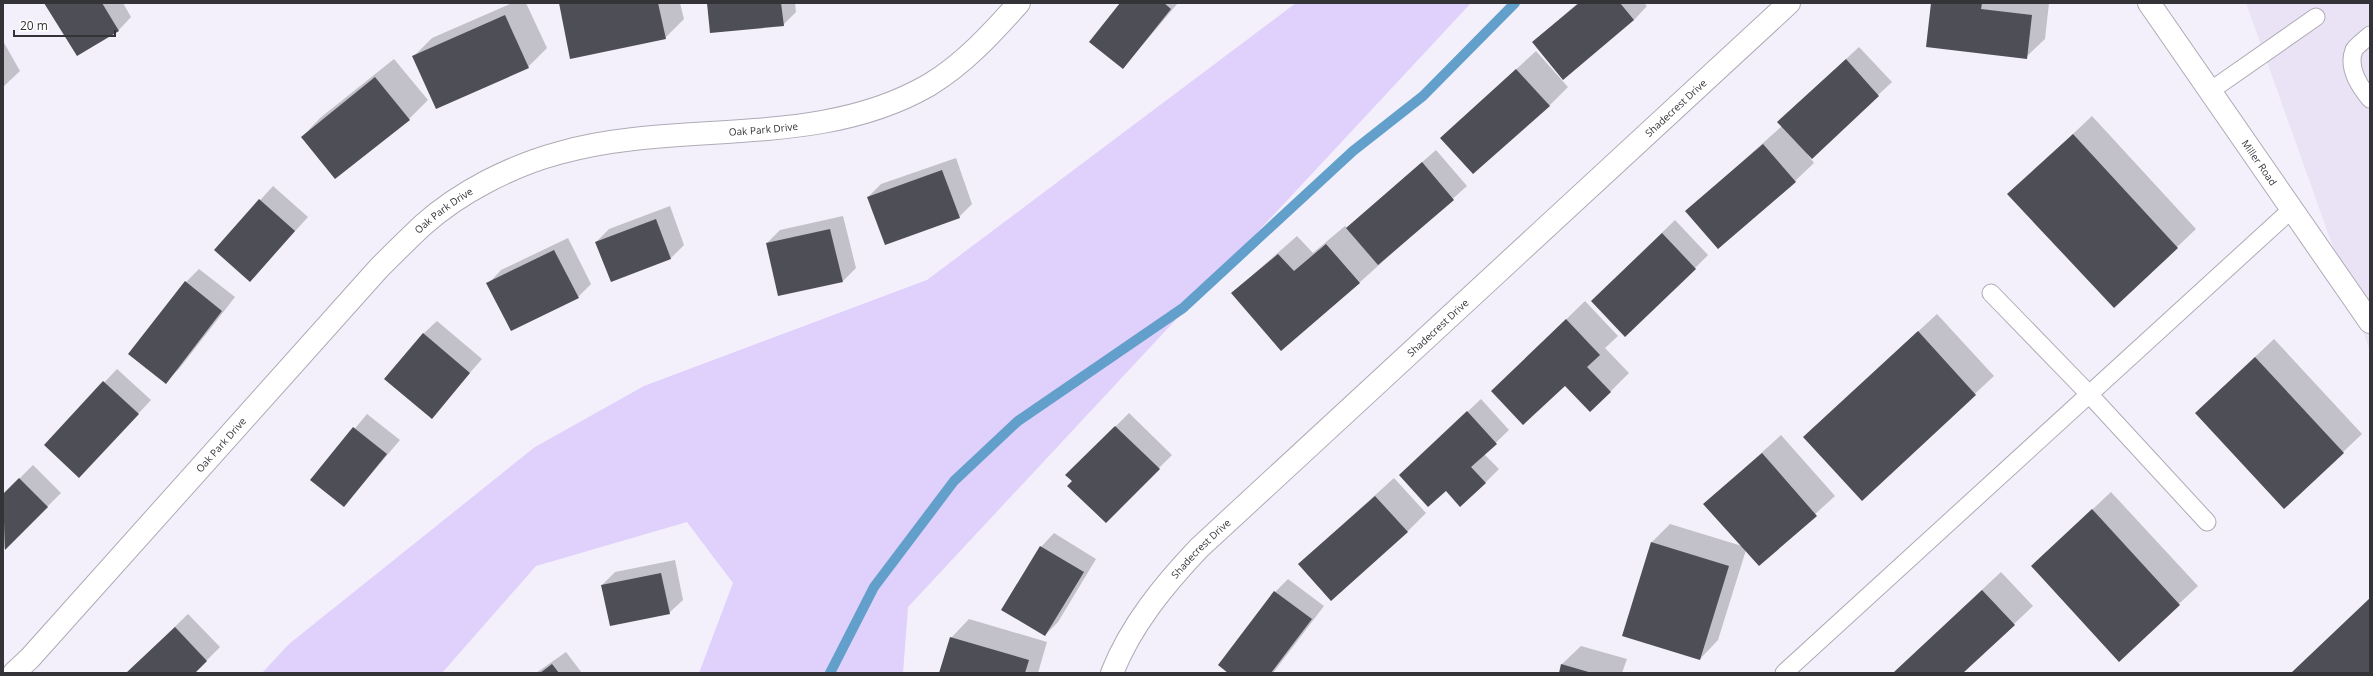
<svg xmlns="http://www.w3.org/2000/svg" width="2373" height="676" viewBox="0 0 2373 676" font-family="'Open Sans',sans-serif">
  <style>
    .built { fill: #e9e3f5 }
    .green { fill: #dfd0fc }
    .shadow { fill: #0003 }
    .lines { fill: none; stroke-linecap: round; stroke-linejoin: round }
    .stream { stroke: #629fcb; stroke-width: 10 }
    .building { fill: #4e4e57 }
    .service-casing { stroke: #afabb6; stroke-width: 19 }
    .minor-casing { stroke: #afabb6; stroke-width: 24 }
    .tertiary-casing { stroke: #afabb6; stroke-width: 24 }
    .service { stroke: #fff; stroke-width: 17 }
    .minor { stroke: #fff; stroke-width: 22 }
    .tertiary { stroke: #fff; stroke-width: 22 }
    .labels { text-anchor: middle; dominant-baseline: central; stroke-width: 4; stroke-linejoin: round; paint-order: stroke }
    .street-label { font-size: 10px; fill: #343337; stroke: #fff }
  </style>
  <rect width="100%" height="100%" fill="#f3f0fb"/>
  <path class="built" d="M2246,3H2370V351Z"/>
  <path class="green" d="M1296,3H1471L908,607L903,673H699L733,583L687,522L536,566L442,673H262L289,644L535,447L644,386L927,280Z"/>
  <path class="shadow" d="M46,3H123L131,17L118,31Z
    M512,3H526L547,48L528,67L414,56L432,38Z
    M560,3H680L684,19L665,38Z
    M708,3H795L796,12L783,25Z
    M1122,3H1178L1123,68Z
    M1578,3H1644L1647,6L1634,20L1533,42Z
    M1932,3H2049L2045,39L2026,57Z
    M3,41L20,71L3,87Z
    M1859,47L1892,82L1812,157L1808,153L1807,154L1814,163L1795,181L1687,211L1782,126L1792,109Z
    M1536,51L1568,87L1549,106L1441,138Z
    M394,59L428,100L409,119L335,178L302,137L320,118Z
    M2092,116L2196,229L2114,307L2009,194Z
    M1436,150L1467,186L1359,283L1232,293L1297,236L1313,253L1345,226L1347,228Z
    M956,158L972,204L959,217L868,197L881,184Z
    M273,186L308,217L250,281L215,250Z
    M670,206L684,245L671,258L611,280L596,242L609,229Z
    M843,216L856,268L843,281L767,243L780,230Z
    M1675,220L1708,255L1695,268L1605,288Z
    M568,238L591,284L578,297L488,284L501,270Z
    M199,269L235,297L179,369L165,382L186,282Z
    M1585,301L1618,336L1605,348L1629,373L1610,392L1565,385L1511,373Z
    M1937,314L1994,376L1862,499L1804,437Z
    M437,321L482,359L431,417L423,334Z
    M2274,339L2362,434L2284,508L2196,413Z
    M117,369L151,400L92,463L45,445Z
    M1481,399L1509,430L1484,454L1499,469L1486,482L1460,505L1446,489L1400,475Z
    M1129,413L1172,455L1106,521L1067,475Z
    M367,414L400,440L344,506L312,480Z
    M1781,435L1835,496L1759,565L1746,550L1718,640L1700,659L1623,635L1652,542L1670,524L1742,546L1705,504Z
    M33,465L61,493L5,549L3,547V495Z
    M1394,478L1426,513L1407,532L1299,564Z
    M2111,492L2198,586L2119,660L2032,566Z
    M1054,533L1096,559L1058,622L1045,635L1041,547Z
    M675,560L683,600L669,613L602,585L615,572Z
    M2001,572L2033,606L2014,624L1961,673H1893Z
    M1288,579L1324,606L1273,673H1229L1219,665L1275,592Z
    M188,614L220,647L207,660L193,673H127Z
    M969,619L1047,642L1038,673H940L951,638Z
    M1581,646L1627,659L1622,673H1560L1562,664Z
    M566,652L582,673H536Z"/>
  <g class="lines">
    <path class="stream" d="M830,673L874,587L954,481L1018,421L1183,308L1353,151L1423,96L1515,3"/>
  </g>
  <path class="building" d="M44,3H102L119,31L77,56Z
    M559,3H658L666,39L570,59Z
    M707,3H781L784,26L710,33Z
    M1120,3H1164L1171,9L1123,69L1089,42Z
    M1579,3H1620L1634,20L1563,80L1532,42Z
    M1931,3H1982L1981,9L2032,15L2027,59L1926,47Z
    M505,15L529,68L436,109L412,56Z
    M1846,59L1879,96L1812,159L1777,122Z
    M1516,69L1550,106L1473,174L1440,138Z
    M375,77L410,120L335,179L301,137Z
    M2073,134L2178,248L2114,308L2007,194Z
    M1763,144L1796,182L1718,249L1685,211Z
    M1422,162L1454,200L1378,265L1346,228Z
    M942,170L960,218L885,245L867,197Z
    M259,199L295,231L250,282L214,250Z
    M656,219L671,259L611,282L595,242Z
    M830,229L843,282L778,296L766,243Z
    M1662,233L1696,269L1625,337L1591,301Z
    M1326,244L1360,283L1281,351L1231,293L1278,254L1294,271Z
    M554,250L579,298L511,331L486,283Z
    M185,281L222,311L166,384L128,354Z
    M1566,319L1600,355L1587,367L1611,392L1590,412L1565,386L1523,425L1491,391Z
    M1918,331L1976,395L1862,501L1803,437Z
    M423,333L470,373L432,419L384,379Z
    M2255,357L2344,453L2284,509L2195,413Z
    M103,381L139,414L79,478L44,445Z
    M1467,411L1497,444L1471,467L1486,483L1460,507L1446,491L1428,507L1399,475Z
    M1115,426L1160,469L1106,523L1067,486L1072,481L1065,475Z
    M353,427L387,454L344,507L310,480Z
    M1762,453L1817,516L1759,566L1703,504Z
    M19,478L48,507L5,550L3,494Z
    M1375,496L1408,532L1331,601L1298,564Z
    M2092,509L2180,605L2119,662L2031,566Z
    M1651,542L1729,566L1700,660L1622,636Z
    M1040,546L1084,572L1045,636L1001,610Z
    M661,573L670,614L610,626L601,585Z
    M1982,590L2015,625L1963,673H1893Z
    M1274,591L1312,619L1271,673H1228L1218,665Z
    M2370,598V673H2291Z
    M175,627L207,661L195,673H126Z
    M950,637L1029,660L1025,673H939Z
    M552,664L559,673H540Z
    M1561,664L1592,673H1559Z"/>
  <g class="lines">
    <g class="service-casing">
      <path id="service" d="M2370,35C2366,39 2357,45 2354,50C2347,68 2359,86 2370,99
        M2210,91L2316,17
        M1991,293L2089,394L2207,522
        M1784,673L2292,209"/>
    </g>
    <g class="minor-casing">
      <g id="minor">
        <path id="s1" d="M14,673L30,658L379,268C393,254 408,239 423,225C460,192 511,166 559,153C679,119 817,150 929,85C964,64 992,33 1019,3"/>
        <path id="s2" d="M1112,673C1131,625 1164,585 1199,548L1789,3"/>
      </g>
    </g>
    <g class="tertiary-casing">
      <g id="tertiary">
        <path id="s3" d="M2149,3L2370,322"/>
      </g>
    </g>
    <use href="#service" class="service"/>
    <use href="#minor" class="minor"/>
    <use href="#tertiary" class="tertiary"/>
  </g>
  <g class="labels">
    <g class="street-label">
      <text stroke="none"><textPath href="#s2" startOffset="802">Shadecrest Drive</textPath></text>
      <text stroke="none"><textPath href="#s1" startOffset="968">Oak Park Drive</textPath></text>
      <text stroke="none"><textPath href="#s3" startOffset="194">Miller Road</textPath></text>
      <text stroke="none"><textPath href="#s1" startOffset="632">Oak Park Drive</textPath></text>
      <text stroke="none"><textPath href="#s2" startOffset="478">Shadecrest Drive</textPath></text>
      <text stroke="none"><textPath href="#s1" startOffset="308">Oak Park Drive</textPath></text>
      <text stroke="none"><textPath href="#s2" startOffset="154">Shadecrest Drive</textPath></text>
    </g>
  </g>
  <rect width="2373" height="676" fill="none" stroke="#343337" stroke-width="8"/>
  <path d="M14 30v6h101v-6" fill="none" stroke="#343337" stroke-width="2"/>
  <text x="20" y="30" font-size="12" fill="#343337" stroke="#ffffff" stroke-width="3" paint-order="stroke">20 m</text>
</svg>
